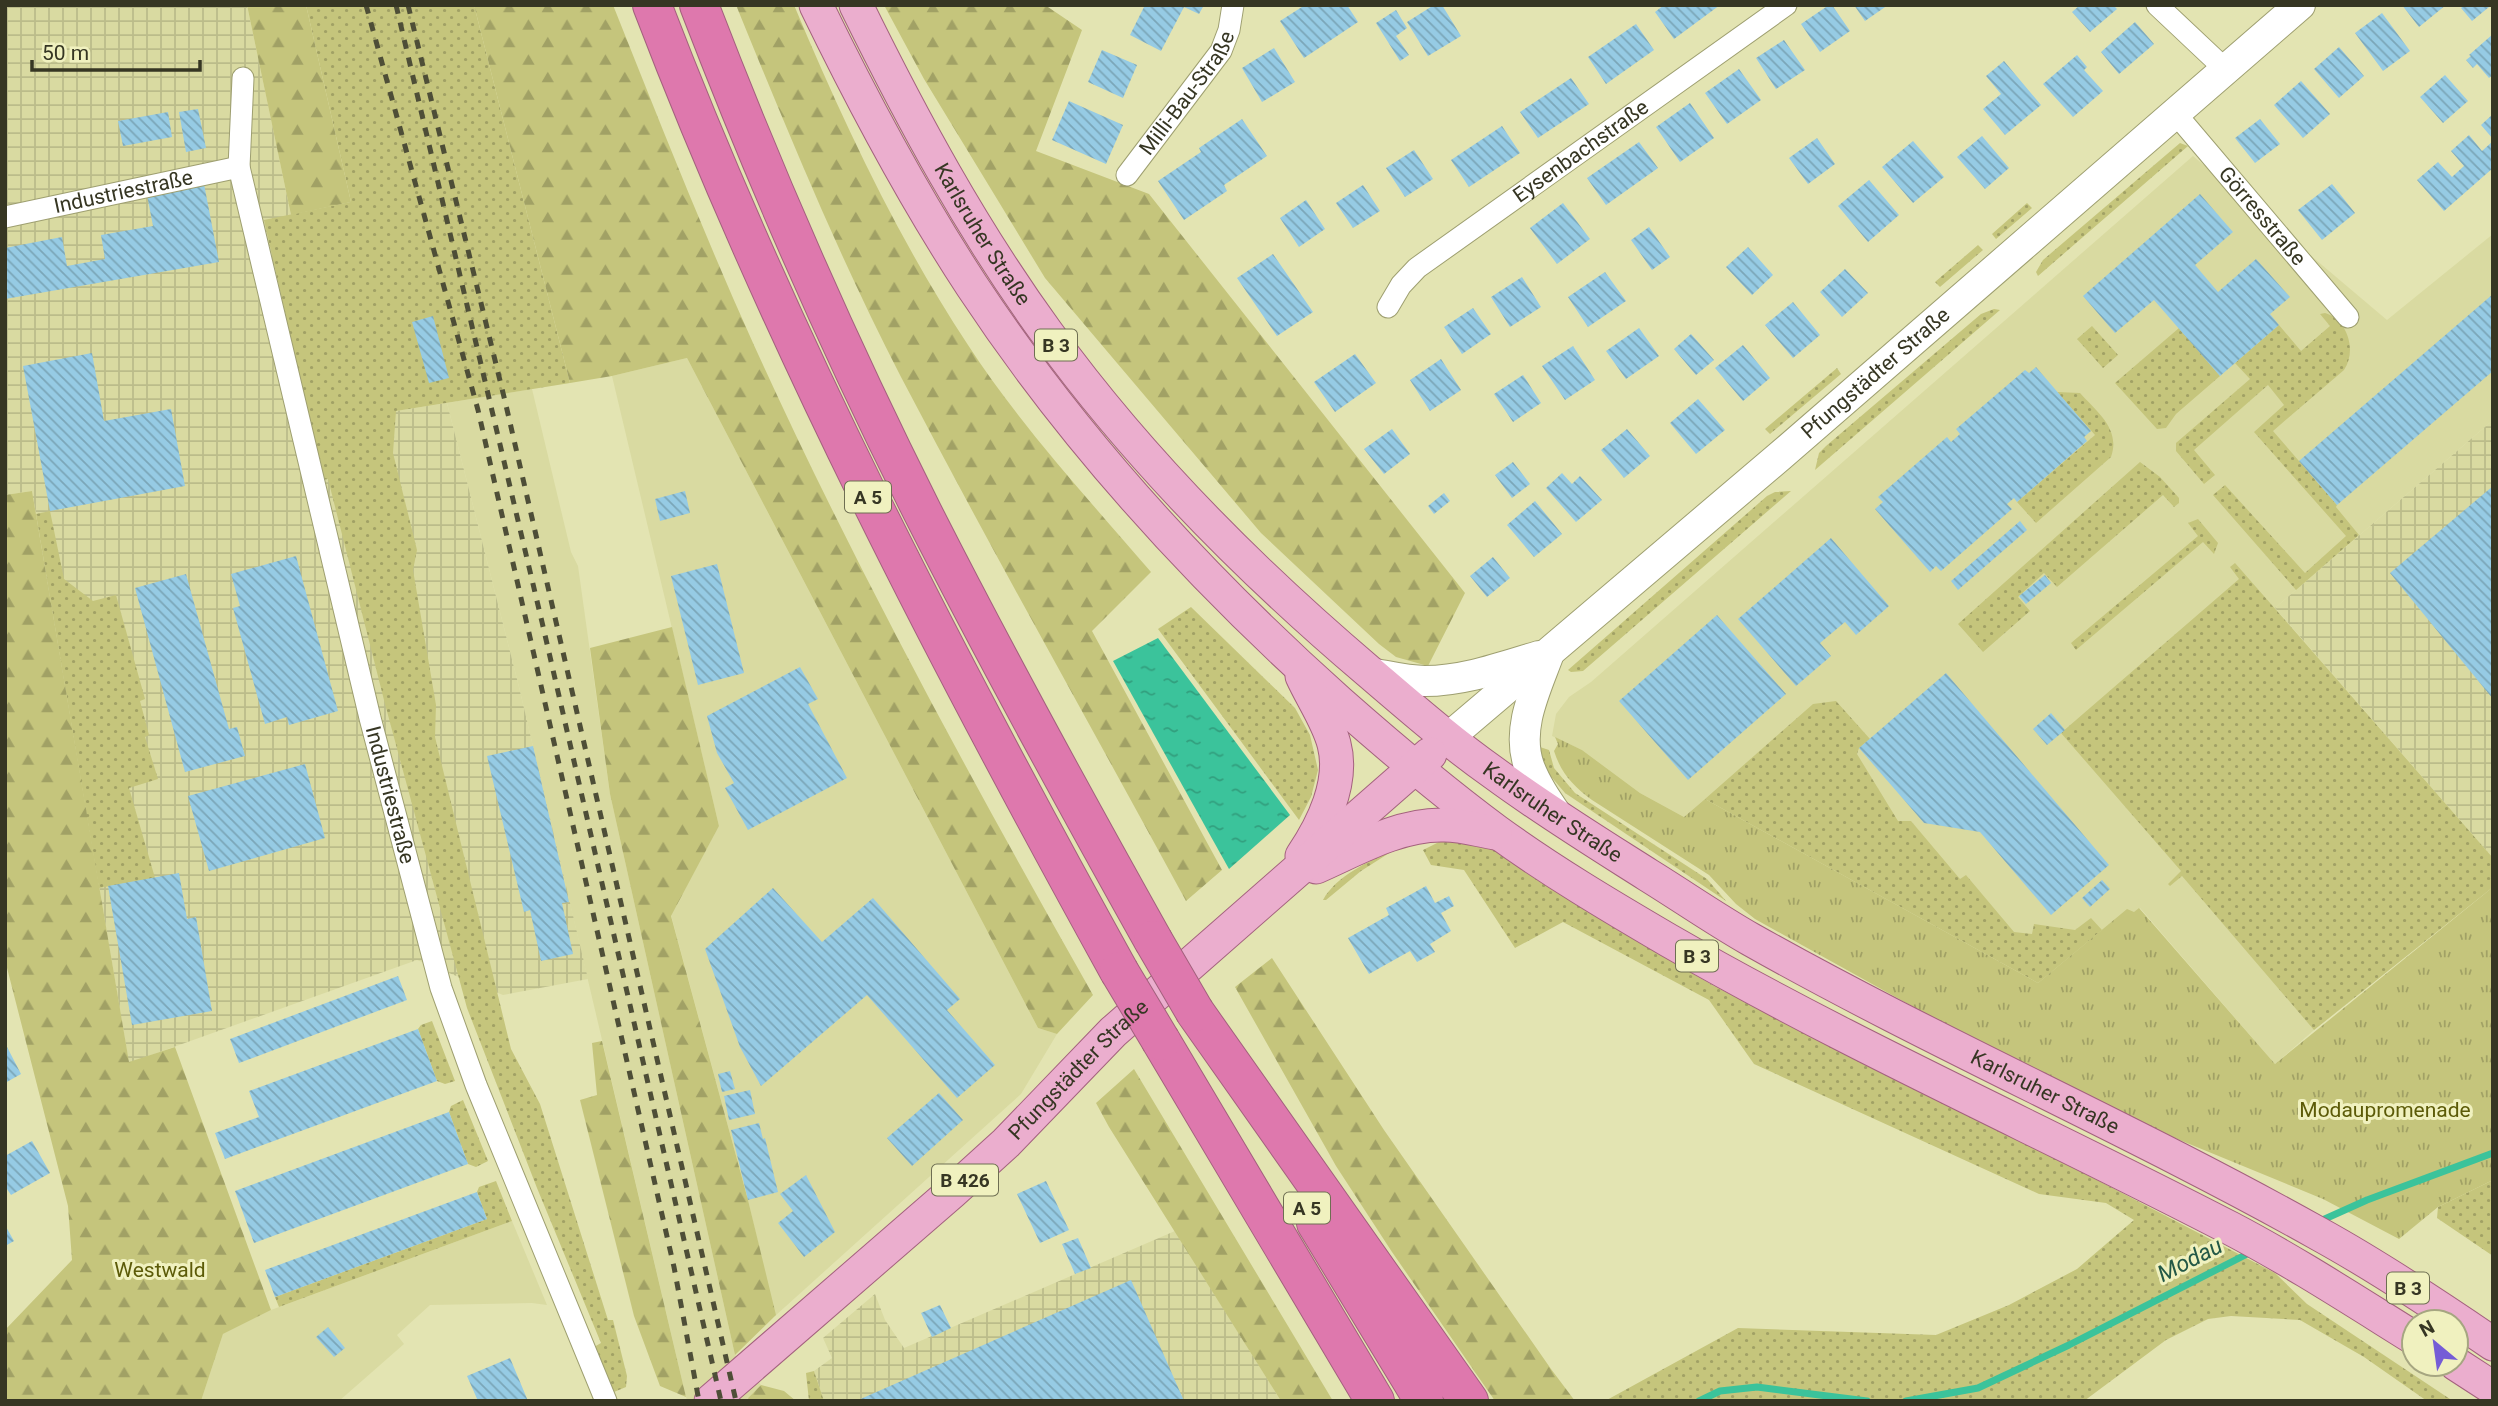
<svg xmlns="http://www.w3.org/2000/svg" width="2498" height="1406" viewBox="0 0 2498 1406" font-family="Roboto,sans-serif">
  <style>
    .built { fill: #d9daa1 }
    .industrial { fill: url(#industrial-grid) }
    .grass { fill: url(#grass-dots) }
    .forest { fill: url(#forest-firs) }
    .park { fill: url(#park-tufts) }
    .water { fill: url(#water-ripples) }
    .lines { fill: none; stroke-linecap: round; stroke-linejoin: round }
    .stream { stroke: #3bc39b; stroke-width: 7 }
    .building { fill: url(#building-back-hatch) }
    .street-casing { stroke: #9e9f70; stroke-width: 23 }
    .secondary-casing { stroke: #9e9f70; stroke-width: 32 }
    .primary-casing { stroke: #a3617d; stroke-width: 35 }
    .highway-casing { stroke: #a3617d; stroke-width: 40 }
    .street { stroke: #fff; stroke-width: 21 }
    .secondary { stroke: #fff; stroke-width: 30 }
    .primary { stroke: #ebaece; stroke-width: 33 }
    .highway { stroke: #de78ad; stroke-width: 38 }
    .rail { stroke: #4e4e37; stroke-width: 5; stroke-dasharray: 9 9; stroke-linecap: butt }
    .highway-bridge-casing { stroke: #a3617d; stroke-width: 40; stroke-linecap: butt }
    .highway-bridge { stroke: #de78ad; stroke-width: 38 }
    .labels { text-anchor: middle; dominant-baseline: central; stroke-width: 6; stroke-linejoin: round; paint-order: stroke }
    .shield { fill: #f0f1bf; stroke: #6e6e52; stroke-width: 2 }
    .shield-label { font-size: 19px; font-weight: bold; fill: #363623 }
    .street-label { font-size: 21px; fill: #363623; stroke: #f0f1bf }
    .park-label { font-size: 21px; fill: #5c5b08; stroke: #f0f1bf }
    .water-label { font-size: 23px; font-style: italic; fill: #235846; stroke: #f0f1bf }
  </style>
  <defs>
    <pattern id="industrial-grid" width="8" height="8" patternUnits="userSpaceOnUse" patternTransform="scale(1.75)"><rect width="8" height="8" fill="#d9daa1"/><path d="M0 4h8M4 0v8" fill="none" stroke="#bbbc8a"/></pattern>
    <pattern id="grass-dots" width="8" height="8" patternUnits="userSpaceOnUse" patternTransform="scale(1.75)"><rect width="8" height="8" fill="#c5c57c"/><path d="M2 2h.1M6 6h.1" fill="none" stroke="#a1a165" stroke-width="1.8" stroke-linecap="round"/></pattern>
    <pattern id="forest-firs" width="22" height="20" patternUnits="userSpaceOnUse" patternTransform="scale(1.75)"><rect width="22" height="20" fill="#c5c57c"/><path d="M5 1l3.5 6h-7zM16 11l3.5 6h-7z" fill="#a1a165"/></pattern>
    <pattern id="park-tufts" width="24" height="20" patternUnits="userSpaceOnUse" patternTransform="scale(1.75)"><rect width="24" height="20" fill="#c5c57c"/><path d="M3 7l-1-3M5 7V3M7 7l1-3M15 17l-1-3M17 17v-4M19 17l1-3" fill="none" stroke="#a1a165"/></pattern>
    <pattern id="water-ripples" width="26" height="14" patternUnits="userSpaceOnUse" patternTransform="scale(1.75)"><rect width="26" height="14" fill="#3bc39b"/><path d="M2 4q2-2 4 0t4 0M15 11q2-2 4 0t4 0" fill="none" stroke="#329f7e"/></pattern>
    <pattern id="building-back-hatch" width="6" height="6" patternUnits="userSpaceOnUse" patternTransform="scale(1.75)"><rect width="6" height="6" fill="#96cbe4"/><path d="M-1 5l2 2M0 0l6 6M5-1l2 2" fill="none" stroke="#7ba6b8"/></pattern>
  </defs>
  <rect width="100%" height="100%" fill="#e3e4b2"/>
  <path class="built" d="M2193,156L2387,320L2493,234V420L2275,608L2493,858V887L2314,1030L2275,1064L2140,908L2038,983L1705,799L1684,817L1640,793L1582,750L1552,736L1556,714L1569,697L1591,682Z
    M687,358L1038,1028L1057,1034L1021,1094L775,1316L748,1200L671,915L719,826L612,376Z
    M532,389L571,552L578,566L610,794L735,1355L761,1385L748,1398L749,1401H687L519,687L447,403Z
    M512,1221L547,1305L532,1303L430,1305L397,1335L404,1344L339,1401H201L223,1334L271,1310Z"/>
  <path class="industrial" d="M5,5H247L291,215L351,202L395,411L447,403L519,687L588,979L503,995L417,960L129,1063L32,491L5,495Z
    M2493,420V858L2275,608Z
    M1175,1231L1281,1401H824L814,1371L832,1358L823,1338L875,1294L885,1320L904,1348Z"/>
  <path class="grass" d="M306,5H474L570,383L396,411L393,453L417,550L413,570L436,705L435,737L511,1049L540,1104L608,1320H613L627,1376L626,1387L614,1392L594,1347L601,1343L537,1188L467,1008L385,704L328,479L323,480L264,220L351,202Z
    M2180,143L2188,146L2038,276L2036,272L2043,260Z
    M2027,203L2032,208L1996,239L1992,234Z
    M1978,245L1983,250L1940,287L1935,282Z
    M1994,309L2000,310L1815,470L1819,453L1826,446L1981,314Z
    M2325,313C2348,320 2357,351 2344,370L2273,431L2337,505L2336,507L2359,535L2296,590L2213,495L2225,485L2305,573L2346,536L2254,432L2284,405L2268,385L2194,450L2215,475L2204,484L2176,451V443L2250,379L2235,363L2279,325L2301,351L2330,326L2320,314Z
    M2092,326L2118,355L2103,368L2077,339Z
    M2179,328L2220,376L2176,414L2166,428L2157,429L2115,383Z
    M1837,368L1841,374L1770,434L1765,429Z
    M2057,392L2080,393C2097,412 2121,429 2111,457L2036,523L2017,502L2095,435Z
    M2140,462L2160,477L2179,498V503L2174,507L2163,495L2057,587L2044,573L2018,597L2030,611L1983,652L1958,624Z
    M1791,491L1583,671L1571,672L1568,670L1767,496L1775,492Z
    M50,511L64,579L93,601L116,595L145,699L140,701L149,735L145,737L158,779L129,788L155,878L99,888L36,514Z
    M2198,519L2218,543L2214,554L2203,542L2076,650L2071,643L2198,536L2188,523Z
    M2235,563L2493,858V887L2314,1030L2182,876L2170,886L2168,884L2181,871L2061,733L2239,579L2230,567Z
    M1191,607L1295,708L1310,735L1318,770L1311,797L1299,820L1158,629Z
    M1836,701L1870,739L1859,748L1857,754L1898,821H1911L1960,879L1966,875L2014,932L2032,934L2034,924L2075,930L2091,918L2102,930L2038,983L1705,799L1813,704Z
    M1540,747L1549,750L1554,768L1575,793L1707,879L1726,901L1565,793L1542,766Z
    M1441,841H1480L1640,943L1714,986L2101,1182L2275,1273L2307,1304L2453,1401H2427L2364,1357L2300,1320L2231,1316L2208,1319L2166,1340L2084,1401H1605L1738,1328L1936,1335L2009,1305L2077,1269L2134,1220L2106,1203L2039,1194L1754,1064L1709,1000L1563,922L1515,948L1464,870L1431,865L1423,850Z
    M1394,850L1361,871L1326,900H1323C1336,876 1369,861 1394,850Z
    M432,1021L455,1081L445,1084L437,1081L418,1029L421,1025Z
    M463,1100L488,1161L476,1167L468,1164L449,1112L451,1106Z
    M2493,1180V1256L2437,1218L2438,1207Z
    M496,1181L512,1221L279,1307L275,1297L487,1219L477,1192L479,1187Z
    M814,1371L824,1401H809L806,1373Z"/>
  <path class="forest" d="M247,5H306L351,202L291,215Z
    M474,5H613C658,118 703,232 753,343C854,566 972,781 1093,995L1057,1034L1038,1028L687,358L612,376L570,383Z
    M736,5H794C843,122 898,239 968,345C1020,425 1089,500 1151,572L1092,631L1222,870L1186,901C1091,726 993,553 901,377C839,257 787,130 736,5Z
    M884,5H1045L1082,30L1036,151L1149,194L1465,593L1428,666L1396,657L1379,644L1261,533L1045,278L924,79Z
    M32,491L129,1062L175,1047L271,1310L223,1334L201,1401H5V1330L72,1260L68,1206L5,960V495Z
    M672,627L719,826L671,916L748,1200L776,1315L735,1355L610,794L590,648Z
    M1272,958L1384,1130L1551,1369L1575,1401H1495L1392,1252L1336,1166L1235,987Z
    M602,1041L686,1397L660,1386L634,1316L580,1100L597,1095L592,1043Z
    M1134,1069L1333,1401H1281L1109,1127L1096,1103Z
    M761,1385L784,1391L796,1401H749L748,1398Z"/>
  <path class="park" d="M1555,737L1582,750L1640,793L1684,817L1705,799L2038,983L2127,909L2134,912L2139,908L2275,1064L2493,887V1180L2438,1207L2399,1239L2323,1199L2165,1134L2115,1110L1955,1030L1755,919L1736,904L1709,875L1592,800C1573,786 1561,773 1554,751L1558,744Z"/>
  <path class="water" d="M1158,638L1290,815L1229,869L1113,661Z"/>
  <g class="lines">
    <path class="stream" d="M2318,1222L2367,1200L2493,1153
      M1699,1401L1720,1391L1757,1387L1867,1401
      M1906,1401L1978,1388L2069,1345L2253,1251"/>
  </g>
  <path class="building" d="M1145,5H1204L1199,14L1184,7L1161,51L1130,35Z
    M1305,5H1347L1358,22L1304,58L1280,21Z
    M1434,5H1442L1461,36L1428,56L1407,22Z
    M1664,5H1720L1674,39L1655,12Z
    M1829,5H1832L1850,31L1820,52L1801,24Z
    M1854,5H1888L1865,21Z
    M2080,5H2113L2117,9L2090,32L2072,12Z
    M2402,5H2446L2419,27Z
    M2464,5H2487L2489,7L2472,21L2461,8Z
    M1396,10L1407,28L1396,36L1409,55L1400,61L1376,23Z
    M2382,13L2410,51L2383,71L2355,33Z
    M2135,22L2154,44L2119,74L2101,52Z
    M1636,24L1654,50L1606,84L1588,57Z
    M2493,34V75L2489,78L2477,64L2473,68L2466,60L2471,56L2469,55Z
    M1784,40L1805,70L1776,89L1756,58Z
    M2339,47L2364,76L2339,98L2314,69Z
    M1274,48L1295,82L1262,102L1242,68Z
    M1102,50L1137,65L1123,98L1088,82Z
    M2077,55L2087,67L2084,70L2103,91L2073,117L2043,84Z
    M2004,61L2041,105L2005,135L1983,109L2001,94L1986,76Z
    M1739,69L1761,100L1727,124L1705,93Z
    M2445,75L2468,101L2443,123L2420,97Z
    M1571,78L1589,104L1538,138L1520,112Z
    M2301,81L2330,114L2303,138L2274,105Z
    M1069,101L1123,125L1106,164L1052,140Z
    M1690,103L1714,138L1680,162L1656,127Z
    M198,109L206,148L186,152L179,112Z
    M168,112L172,137L123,146L118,121Z
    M2493,114V139L2481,125Z
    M1242,119L1267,156L1224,185L1227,191L1184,220L1158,181L1201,152L1199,148Z
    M2260,119L2280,144L2255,163L2235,138Z
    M1502,126L1520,153L1469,187L1451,160Z
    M2469,135L2482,151L2493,141V168L2444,211L2417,180L2438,162L2452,177L2464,166L2451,151Z
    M1982,136L2009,168L1985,189L1957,157Z
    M1817,138L1835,164L1808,184L1789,158Z
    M1913,141L1944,177L1913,203L1882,167Z
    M1639,142L1658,168L1606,205L1587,178Z
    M1414,150L1433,179L1405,197L1386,168Z
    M1869,180L1899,215L1868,242L1838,206Z
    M204,184L219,262L5,299V248L62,237L67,266L105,259L101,235L153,226L147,195Z
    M2332,184L2355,213L2322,240L2298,210Z
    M1363,185L1380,211L1353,228L1336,203Z
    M2200,194L2233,232L2195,265L2218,292L2256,259L2290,297L2270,314L2279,325L2220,376L2154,300L2115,333L2083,296Z
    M1306,200L1325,229L1299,247L1280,218Z
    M1563,203L1590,239L1557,264L1530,228Z
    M1649,227L1670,257L1652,270L1631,240Z
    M1748,247L1773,275L1752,295L1726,267Z
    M1273,254L1313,312L1277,336L1237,278Z
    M1845,269L1868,293L1842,317L1820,292Z
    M1605,272L1626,301L1588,327L1568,297Z
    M1522,277L1541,307L1510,327L1491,297Z
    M2493,294V371L2337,505L2299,461Z
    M1793,302L1820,335L1793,358L1765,325Z
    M1473,308L1491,334L1462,354L1444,327Z
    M433,316L449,378L429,383L412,322Z
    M1639,328L1659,356L1626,379L1606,351Z
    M1691,334L1714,360L1696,375L1674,349Z
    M1743,345L1770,378L1743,401L1715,368Z
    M1573,346L1595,380L1565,400L1542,366Z
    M92,353L104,421L171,409L185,486L50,511L23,366Z
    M1355,354L1376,383L1335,412L1314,382Z
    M1441,359L1461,390L1430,411L1410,380Z
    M2036,367L2091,431L2084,437L2087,441L2017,502L2014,498L2007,504L2012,509L1941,571L1936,566L1930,572L1875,509L1883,502L1878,497L1947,437L1951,442L1960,434L1956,429L2025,370L2029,373Z
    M1523,375L1541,403L1513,422L1494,394Z
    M1698,399L1725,430L1696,454L1670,423Z
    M1392,429L1410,454L1384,474L1364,449Z
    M1627,429L1650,456L1624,478L1601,450Z
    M1513,462L1530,484L1512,498L1495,475Z
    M1562,473L1572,484L1580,476L1602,500L1576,522L1546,488Z
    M2493,486V699L2390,573Z
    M685,491L690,513L660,521L655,499Z
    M1444,493L1450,501L1434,514L1428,506Z
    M1535,501L1562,534L1534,557L1507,525Z
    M2020,521L2027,530L1958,590L1951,581Z
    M1831,538L1889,606L1856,635L1845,622L1820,643L1831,656L1796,686L1738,619Z
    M296,556L338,711L289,725L287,717L265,724L233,608L240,606L231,574Z
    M1493,557L1510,578L1487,597L1470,576Z
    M717,564L744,673L698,685L671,576Z
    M186,574L229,729L237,727L245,756L185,772L135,588Z
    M2045,575L2051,583L2026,604L2019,596Z
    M1717,615L1786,694L1688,780L1619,701Z
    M800,667L818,699L808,704L847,778L748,830L725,788L734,783L717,753L707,716Z
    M1946,673L2109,865L2051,915L1980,832L1924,823L1859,748Z
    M2051,713L2065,730L2047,745L2033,729Z
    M533,746L569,902L562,903L573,954L541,961L530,910L524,912L487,756Z
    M305,764L325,838L209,871L188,796Z
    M179,873L187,919L196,917L212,1011L132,1025L108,886Z
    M2102,880L2110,889L2090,907L2082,898Z
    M1426,886L1435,903L1449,896L1454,906L1441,913L1451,931L1430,944L1435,952L1417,962L1410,951L1369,974L1348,938L1389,915L1386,908Z
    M773,888L822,942L873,898L960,999L947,1010L995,1065L957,1098L867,995L761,1086L740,1047L705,949Z
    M398,976L407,1000L239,1063L230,1039Z
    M418,1029L437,1081L225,1159L215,1133L259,1117L249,1091Z
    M5,1043L21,1074L5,1083Z
    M730,1071L735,1089L722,1092L718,1074Z
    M750,1090L755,1114L729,1120L724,1096Z
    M939,1093L963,1120L912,1166L887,1138Z
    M449,1112L468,1164L254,1243L235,1191Z
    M759,1123L763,1139L765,1138L778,1192L748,1200L731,1130Z
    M32,1141L50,1173L11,1195L5,1186V1156Z
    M806,1175L835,1232L804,1257L778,1223L793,1211L780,1194Z
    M1046,1181L1069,1230L1040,1243L1017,1194Z
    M477,1192L487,1219L275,1297L265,1270Z
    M5,1225L14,1241L5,1246Z
    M1078,1238L1091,1268L1075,1274L1062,1244Z
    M1131,1280L1184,1401H856Z
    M940,1305L951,1328L932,1337L921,1313Z
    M328,1327L345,1348L334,1357L316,1337Z
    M510,1358L528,1401H478L467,1376Z"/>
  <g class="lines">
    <g class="street-casing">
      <g id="street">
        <path d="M2157,5L2226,70"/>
        <path id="s1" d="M243,78L239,167L370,718L441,988L476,1085L606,1401"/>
        <path id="s2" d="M2175,113L2348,317"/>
        <path id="s3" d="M1127,175L1221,51L1229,30L1233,5"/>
        <path id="s4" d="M5,217L239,167"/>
        <path id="s5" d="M1388,307L1401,285L1417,268L1786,5"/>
      </g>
    </g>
    <g class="secondary-casing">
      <g id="secondary">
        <path d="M1548,656C1535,691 1516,729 1529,766C1536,785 1548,802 1559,818"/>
        <path d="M1370,673C1388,676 1406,681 1425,681C1464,681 1502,667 1539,656"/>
        <path id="s6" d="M1448,738L1780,456L2300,5"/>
      </g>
    </g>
    <g class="primary-casing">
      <g id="primary">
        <path d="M816,5C863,102 913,196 972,286C1075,442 1200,578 1339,702C1390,747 1442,791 1496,831C1551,871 1610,906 1668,940C1850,1045 2043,1131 2230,1228C2293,1261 2353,1300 2414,1338"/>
        <path id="s7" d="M856,5C912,119 972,230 1047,333C1139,460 1249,570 1368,671C1409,706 1450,742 1494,773C1544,810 1596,842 1648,875C1682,896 1715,919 1750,939C1936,1044 2132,1129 2319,1234C2379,1267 2436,1305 2493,1344"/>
        <path d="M1302,676C1312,698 1328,721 1334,744C1344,782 1323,825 1302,856"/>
        <path d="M1316,867C1355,850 1397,825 1441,825C1459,824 1477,830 1495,833"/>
        <path d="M2456,1364L2493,1388"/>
        <path id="s8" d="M711,1401L952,1192L1006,1143L1113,1032L1430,754"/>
      </g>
    </g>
    <g class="highway-casing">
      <path id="highway" d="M652,5C780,340 946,658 1119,971
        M699,5C765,177 840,348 923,513C996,657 1074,799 1153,940
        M1195,1012L1469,1401
        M1161,1041L1375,1401
        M1316,1223L1424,1401"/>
    </g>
    <use href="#street" class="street"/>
    <use href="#secondary" class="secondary"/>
    <use href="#primary" class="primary"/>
    <use href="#highway" class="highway"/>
    <path class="rail" d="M366,5L478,410L674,1267L699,1401
      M396,5L542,622L721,1401
      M408,5L505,401L736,1401"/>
    <g class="highway-bridge-casing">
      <path id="highway-bridge" d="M1153,940L1195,1012
        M1119,971L1161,1041"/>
    </g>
    <use href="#highway-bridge" class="highway-bridge"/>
  </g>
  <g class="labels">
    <g class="shield">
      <rect x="1035" y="329.5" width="42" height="31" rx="5"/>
      <rect x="845" y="481.5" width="46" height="31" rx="5"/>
      <rect x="1676" y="940.5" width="42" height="31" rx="5"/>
      <rect x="932" y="1164.5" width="66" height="31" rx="5"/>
      <rect x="1284" y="1192.5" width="46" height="31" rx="5"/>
      <rect x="2387" y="1272.5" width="42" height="31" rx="5"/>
    </g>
    <g class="shield-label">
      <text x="1056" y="345">B 3</text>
      <text x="868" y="497">A 5</text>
      <text x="1697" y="956">B 3</text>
      <text x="965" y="1180">B 426</text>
      <text x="1307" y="1208">A 5</text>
      <text x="2408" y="1288">B 3</text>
    </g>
    <g class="street-label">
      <text stroke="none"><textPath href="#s3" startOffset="102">Milli-Bau-Straße</textPath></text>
      <text stroke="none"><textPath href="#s5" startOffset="250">Eysenbachstraße</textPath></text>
      <text stroke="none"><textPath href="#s4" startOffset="121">Industriestraße</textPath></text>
      <text stroke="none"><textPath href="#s2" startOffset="135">Görresstraße</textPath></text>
      <text stroke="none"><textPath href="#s7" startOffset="262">Karlsruher Straße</textPath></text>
      <text stroke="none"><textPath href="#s6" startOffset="562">Pfungstädter Straße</textPath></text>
      <text stroke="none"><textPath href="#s1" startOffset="735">Industriestraße</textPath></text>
      <text stroke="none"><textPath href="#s7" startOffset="1080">Karlsruher Straße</textPath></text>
      <text stroke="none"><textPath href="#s8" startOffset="495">Pfungstädter Straße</textPath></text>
      <text stroke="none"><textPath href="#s7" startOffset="1647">Karlsruher Straße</textPath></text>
    </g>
    <g class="park-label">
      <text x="2385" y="1110">Modaupromenade</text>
      <text x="160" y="1270">Westwald</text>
    </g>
    <g class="water-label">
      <text transform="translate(2190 1260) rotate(-27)">Modau</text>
    </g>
  </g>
  <rect width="2498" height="1406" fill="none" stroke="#363623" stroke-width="14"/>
  <g transform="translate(2435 1343) rotate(331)"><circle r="33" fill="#f0f1bf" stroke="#a6a681" stroke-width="2"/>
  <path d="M0-5L12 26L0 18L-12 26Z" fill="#755cd6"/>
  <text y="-10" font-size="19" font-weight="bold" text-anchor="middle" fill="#363623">N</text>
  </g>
  <path d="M32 60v10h168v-10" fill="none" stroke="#363623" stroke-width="3.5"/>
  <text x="42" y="60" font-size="21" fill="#363623" stroke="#f0f1bf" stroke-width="5" paint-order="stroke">50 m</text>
</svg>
